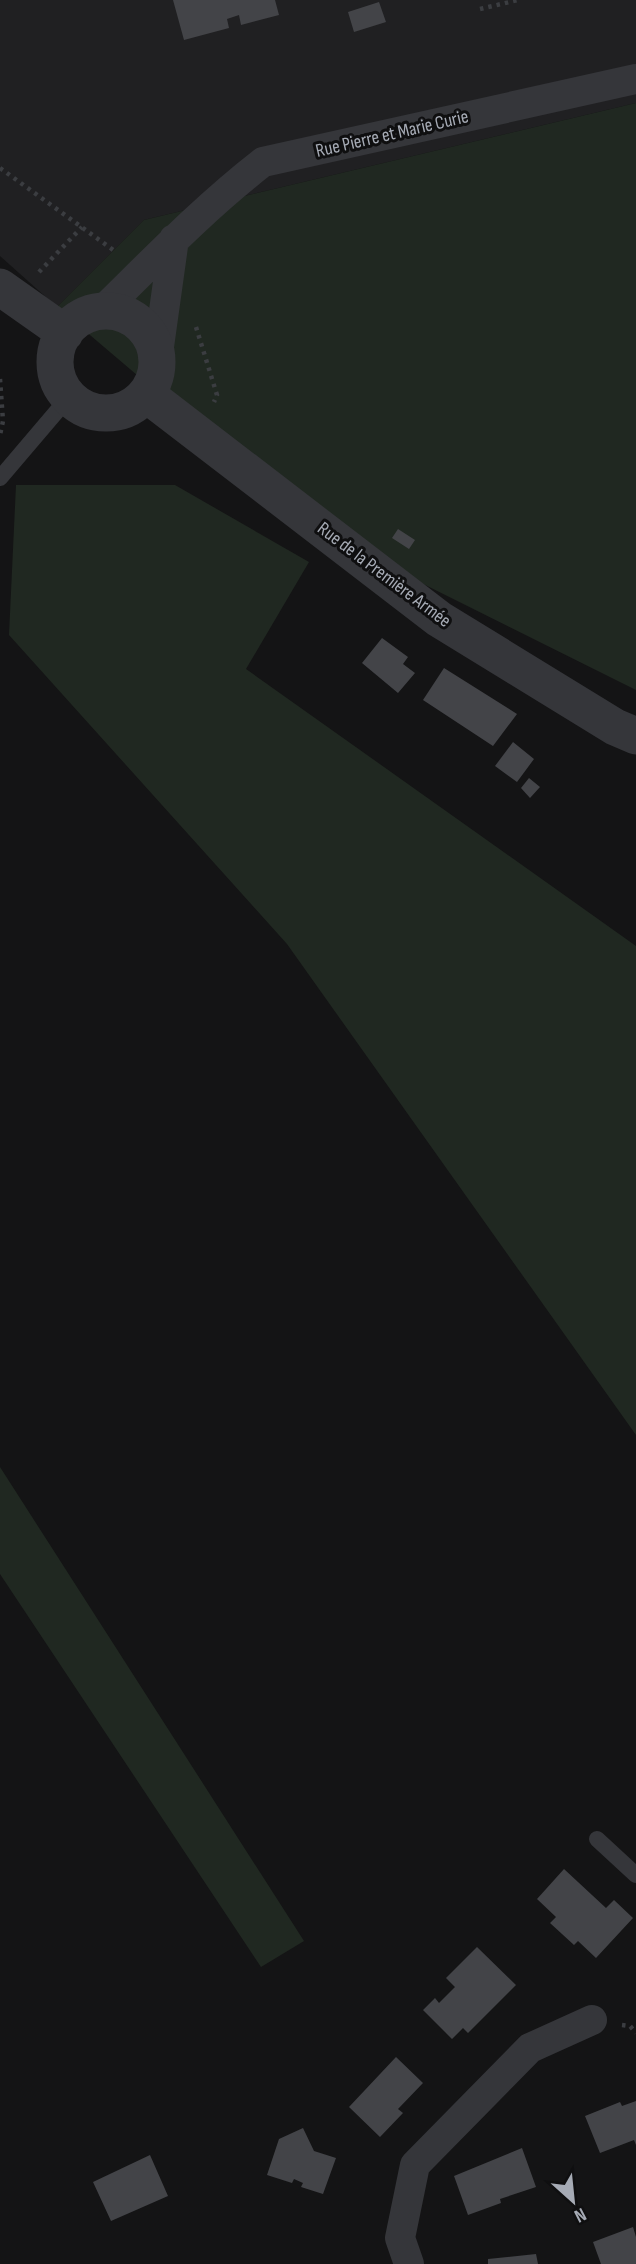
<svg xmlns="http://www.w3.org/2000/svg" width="636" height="2264" viewBox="0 0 636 2264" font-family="'Sofia Sans Condensed',sans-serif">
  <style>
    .built { fill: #202022 }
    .green { fill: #202821 }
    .building { fill: #434448 }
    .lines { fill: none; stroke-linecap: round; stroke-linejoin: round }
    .path { stroke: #3b3d41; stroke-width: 4.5; stroke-dasharray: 3.5 5; stroke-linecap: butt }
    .service { stroke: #35363a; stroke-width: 16 }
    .minor { stroke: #35363a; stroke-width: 30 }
    .tertiary { stroke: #35363a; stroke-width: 37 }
    .labels { text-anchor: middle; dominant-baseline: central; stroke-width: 6; stroke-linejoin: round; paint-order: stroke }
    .street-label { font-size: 19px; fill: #a6abb5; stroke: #0f0f10 }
  </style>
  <rect width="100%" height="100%" fill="#141415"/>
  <path class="built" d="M0,0H636V103L144,220L57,307L0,256Z"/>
  <path class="green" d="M636,103V690L325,535L57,307L144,220Z
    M16,485H175L309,562L246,669L636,946V1435L287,944L9,635Z
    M0,1467L304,1941L261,1967L0,1574Z"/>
  <path class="building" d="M173,0H275L279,15L241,25L239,15L227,19L229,28L184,40Z
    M379,2L386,22L354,32L348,12Z
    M398,529L415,540L409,549L392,538Z
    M382,638L408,657L403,664L415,673L398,693L362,663Z
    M444,668L517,714L493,746L423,700Z
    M513,742L534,759L517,782L495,766Z
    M529,778L540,787L530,798L521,788Z
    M564,1869L606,1908L614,1900L633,1918L596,1958L578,1941L574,1945L550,1923L556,1917L537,1899Z
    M477,1947L516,1985L468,2033L463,2028L452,2039L423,2010L435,1998L439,2003L455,1987L446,1978Z
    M396,2057L423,2083L398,2109L403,2113L380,2137L349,2107Z
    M636,2101V2145L634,2140L600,2153L585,2116L620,2102L622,2106Z
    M303,2128L314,2151L336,2158L323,2194L301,2187L303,2183L294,2179L292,2183L267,2175L279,2139Z
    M522,2148L536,2187L500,2199L501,2203L468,2215L454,2176Z
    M150,2155L168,2196L111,2221L93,2182Z
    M633,2227L636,2237V2264H601L593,2242Z
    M536,2254L538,2264H488V2259Z"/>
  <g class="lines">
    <path class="path" d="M480,9L518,0
      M0,168L116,252
      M39,272L82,227
      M196,327L217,395L214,402
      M0,379L3,421L0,435
      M622,2025L630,2026L636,2033"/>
    <path class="service" d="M0,478L69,397
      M597,1839L636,1875"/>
    <path class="minor" d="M102,311C154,260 205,207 263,162L636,79
      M157,361L174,239
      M409,2264L400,2238L415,2165L530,2048L592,2020"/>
    <path class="tertiary" d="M0,287L65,333
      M55 362a51 51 0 1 1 102 0a51 51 0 1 1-102 0Z
      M146,394L439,619L615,727L636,736"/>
  </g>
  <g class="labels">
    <g class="street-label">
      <text transform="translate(392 134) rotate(-13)">Rue Pierre et Marie Curie</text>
      <text transform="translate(384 575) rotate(37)">Rue de la Première Armée</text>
    </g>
  </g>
  <g transform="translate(573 2201) rotate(153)" stroke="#0f0f10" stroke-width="5" paint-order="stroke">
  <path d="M0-5L12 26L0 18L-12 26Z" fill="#a6abb5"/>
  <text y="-10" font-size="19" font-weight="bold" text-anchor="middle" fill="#a6abb5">N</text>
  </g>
</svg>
